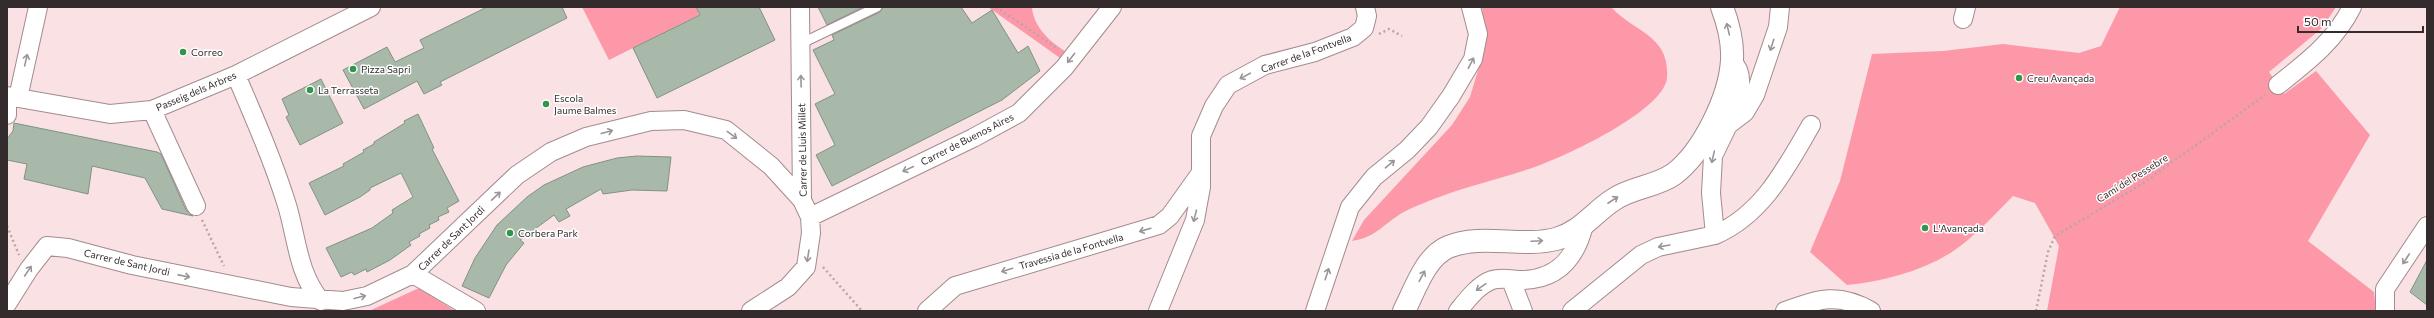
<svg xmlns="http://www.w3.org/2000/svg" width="2434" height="318" viewBox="0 0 2434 318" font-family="Commissioner,sans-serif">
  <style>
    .green { fill: #fd98a8 }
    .building { fill: #a8b9aa; stroke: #819283 }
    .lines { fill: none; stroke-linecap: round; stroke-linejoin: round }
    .service-casing { stroke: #a38b8e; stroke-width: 11 }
    .minor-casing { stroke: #a38b8e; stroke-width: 20 }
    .tertiary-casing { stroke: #a38b8e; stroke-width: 24 }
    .path { stroke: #b9a5a7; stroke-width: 2.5; stroke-dasharray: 2 3; stroke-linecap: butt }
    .service { stroke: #fff; stroke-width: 9 }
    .minor { stroke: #fff; stroke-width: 18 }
    .tertiary { stroke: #fff; stroke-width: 22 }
    .oneway { stroke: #9a9596 }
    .poi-dot { fill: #329549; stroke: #fff; stroke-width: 1.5 }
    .labels { text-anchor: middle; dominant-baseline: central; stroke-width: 3; stroke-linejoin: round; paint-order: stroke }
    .poi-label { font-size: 10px; fill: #342b2c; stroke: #fff; text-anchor: start }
    .street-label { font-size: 10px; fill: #342b2c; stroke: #fff }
  </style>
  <rect width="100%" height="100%" fill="#fae1e4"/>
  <path class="green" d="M582,7H696L699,15L609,60Z
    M988,7H1032C1033,26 1050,42 1065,51L1060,58Z
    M1482,7H1611C1635,33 1670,35 1667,78C1664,111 1562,158 1532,168C1499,179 1464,187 1431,200C1420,205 1406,209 1396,217C1380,228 1373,238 1352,241L1364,220L1452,125L1470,97L1486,44Z
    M2120,7H2336L2322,28L2269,72L2284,94L2316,71L2370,135L2308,241L2374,292L2376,311H2047L2059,246L2035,203L2013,196C1996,213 1979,232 1959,247C1928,270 1885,281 1847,285L1810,252L1840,181L1872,54L1943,51L2003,44L2079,53L2101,46Z
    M419,288L455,311H369Z"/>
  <path class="building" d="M487,7H562L567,18L440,82L442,85L424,94L417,81L364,109L343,70L387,47L395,62L424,48L420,40Z
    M696,7H759L775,40L657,98L633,48L700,15Z
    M818,7H863L827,25Z
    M883,7H961L972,23L992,10L1018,53L1028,46L1040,71L1002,100L832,186L816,155L835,145L815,104L835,94L813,50L834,40L832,35L880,12Z
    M321,79L343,123L300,145L286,117L289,115L282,99Z
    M418,114L434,148L432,149L459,201L447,208L449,212L438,217L439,220L429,225L430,228L419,234L420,236L409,242L411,245L390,260L367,272L366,269L354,275L352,272L341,277L326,248L372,228L393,213L392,210L413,197L401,173L370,188V190L360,197L325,215L309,183L344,166L343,164L364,152L363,150L374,144V142L405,123L404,121Z
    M14,123L157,152L161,154L186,210L193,216L162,209L145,178L92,166L88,194L24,179L27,164L7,160V139L13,131Z
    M637,156L671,157L667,191L632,190L603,194L601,189L566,209L570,216L559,222L554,215L520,240L524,243L506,265L489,298L462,286L475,258L497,225L527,197L544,185L583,167L617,158Z
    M2427,260V305L2410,292Z"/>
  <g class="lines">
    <g class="service-casing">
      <path id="service" d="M800,44L877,7"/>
    </g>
    <g class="minor-casing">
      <path id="minor" d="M1963,19L1966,7
        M236,75C254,117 272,158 286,202C297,236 297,273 321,301
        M2278,85C2307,62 2335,41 2352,7
        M7,96L110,114L152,110L236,75L371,7
        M18,98L38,7
        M7,102V115
        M152,110L196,206
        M1728,125C1733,107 1750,77 1732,62
        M810,217L973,138L1019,113L1064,68L1112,7
        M1715,235C1763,214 1786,168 1811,125
        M413,274L476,311
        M1511,280L1523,311
        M7,304L29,269L47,246L68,248L132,265L291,297L343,301L367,296L413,274L517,175L551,152L586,137L651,121L684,120L726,130L771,166L802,200
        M751,311L788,287L806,267L811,233L810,217L802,200L800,7
        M927,311L955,286L1159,225L1170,216L1200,174
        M1158,311L1195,220L1201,187V136L1214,106L1228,85L1265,65L1315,52L1353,37L1364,28L1367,16L1365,7
        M1315,311L1350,207L1374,177L1407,150L1429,127L1451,96L1473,59L1478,34L1471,7
        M1458,311C1467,300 1478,285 1492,280C1502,277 1513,280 1523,280C1558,279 1576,257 1584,225
        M1572,311L1641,255L1658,247L1715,235L1711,193L1713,156L1728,125L1745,112L1755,95L1778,27L1780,7
        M1785,311C1819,299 1838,292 1871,311
        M2385,311V289L2427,226"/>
    </g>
    <g class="tertiary-casing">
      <path id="tertiary" d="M1404,311C1415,290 1425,257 1448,247C1482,233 1521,248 1556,239C1581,232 1592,214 1613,200C1631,187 1656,187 1674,174C1703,152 1730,97 1732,60C1733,43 1728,23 1722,7"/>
    </g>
    <path class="path" d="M996,7L1058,49
      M1379,34L1389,29L1402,36
      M202,220L224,266
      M7,226L19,255
      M823,267L862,311
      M2036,311L2048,252L2055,236L2145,182L2265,95"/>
    <use href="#service" class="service"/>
    <use href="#minor" class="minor"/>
    <use href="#tertiary" class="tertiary"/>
  </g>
  <defs><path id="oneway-shaft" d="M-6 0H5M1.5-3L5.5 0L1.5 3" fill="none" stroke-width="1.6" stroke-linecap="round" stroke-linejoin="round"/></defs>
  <g class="oneway">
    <use href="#oneway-shaft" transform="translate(1728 29) rotate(-103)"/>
    <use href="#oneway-shaft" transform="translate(1772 45) rotate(108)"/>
    <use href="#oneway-shaft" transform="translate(1071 58) rotate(128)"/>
    <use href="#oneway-shaft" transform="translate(26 60) rotate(-77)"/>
    <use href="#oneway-shaft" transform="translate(1471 63) rotate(-63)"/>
    <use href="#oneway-shaft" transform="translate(1245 76) rotate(152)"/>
    <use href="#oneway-shaft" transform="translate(801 81) rotate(-92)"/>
    <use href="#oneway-shaft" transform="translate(607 132) rotate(-15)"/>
    <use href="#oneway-shaft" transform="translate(732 135) rotate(36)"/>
    <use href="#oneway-shaft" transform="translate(1713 157) rotate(103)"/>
    <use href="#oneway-shaft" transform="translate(1390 164) rotate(-40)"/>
    <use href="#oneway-shaft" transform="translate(908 169) rotate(155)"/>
    <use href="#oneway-shaft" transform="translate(496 196) rotate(-43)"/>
    <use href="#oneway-shaft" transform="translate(1613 200) rotate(-33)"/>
    <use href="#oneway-shaft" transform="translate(1195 216) rotate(104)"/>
    <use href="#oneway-shaft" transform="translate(1145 230) rotate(164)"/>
    <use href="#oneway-shaft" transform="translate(1537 241) rotate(-3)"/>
    <use href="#oneway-shaft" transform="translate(1664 246) rotate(170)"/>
    <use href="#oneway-shaft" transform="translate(808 256) rotate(99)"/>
    <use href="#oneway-shaft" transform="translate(2406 259) rotate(123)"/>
    <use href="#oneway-shaft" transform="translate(1007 270) rotate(163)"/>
    <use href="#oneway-shaft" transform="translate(28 271) rotate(-56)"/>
    <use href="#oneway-shaft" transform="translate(1327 274) rotate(-72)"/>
    <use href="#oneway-shaft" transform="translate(184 276) rotate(11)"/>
    <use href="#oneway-shaft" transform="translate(1422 276) rotate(-62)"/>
    <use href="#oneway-shaft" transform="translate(1481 287) rotate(145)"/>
    <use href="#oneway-shaft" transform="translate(360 297) rotate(-14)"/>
  </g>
  <g class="poi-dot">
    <circle cx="183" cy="52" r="4"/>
    <circle cx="353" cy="69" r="4"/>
    <circle cx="2019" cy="78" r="4"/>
    <circle cx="310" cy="90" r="4"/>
    <circle cx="546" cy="104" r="4"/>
    <circle cx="1925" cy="228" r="4"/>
    <circle cx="510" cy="233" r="4"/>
  </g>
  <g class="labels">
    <g class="poi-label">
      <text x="191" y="52">Correo</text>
      <text x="361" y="69">Pizza Sapri</text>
      <text x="2027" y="78">Creu Avançada</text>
      <text x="318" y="90">La Terrasseta</text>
      <text x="554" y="98">Escola<tspan x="554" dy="12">Jaume Balmes</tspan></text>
      <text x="1933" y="228">L'Avançada</text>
      <text x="518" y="233">Corbera Park</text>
    </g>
    <g class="street-label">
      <text transform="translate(1306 53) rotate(-20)">Carrer de la Fontvella</text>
      <text transform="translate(196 91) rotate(-23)">Passeig dels Arbres</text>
      <text transform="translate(967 139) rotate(-27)">Carrer de Buenos Aires</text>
      <text transform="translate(802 150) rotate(-91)">Carrer de Lluis Millet</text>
      <text transform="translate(2132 178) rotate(-32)">Camí del Pessebre</text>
      <text transform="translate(451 238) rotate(-44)">Carrer de Sant Jordi</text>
      <text transform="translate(1071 251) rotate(-16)">Travessia de la Fontvella</text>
      <text transform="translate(127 262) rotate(13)">Carrer de Sant Jordi</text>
    </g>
  </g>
  <rect width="2434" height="318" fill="none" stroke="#342b2c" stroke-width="16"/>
  <path d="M2298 26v6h125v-6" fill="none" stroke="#342b2c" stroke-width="2"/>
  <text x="2304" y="26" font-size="12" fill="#342b2c" stroke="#ffffff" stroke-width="3" paint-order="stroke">50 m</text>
</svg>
